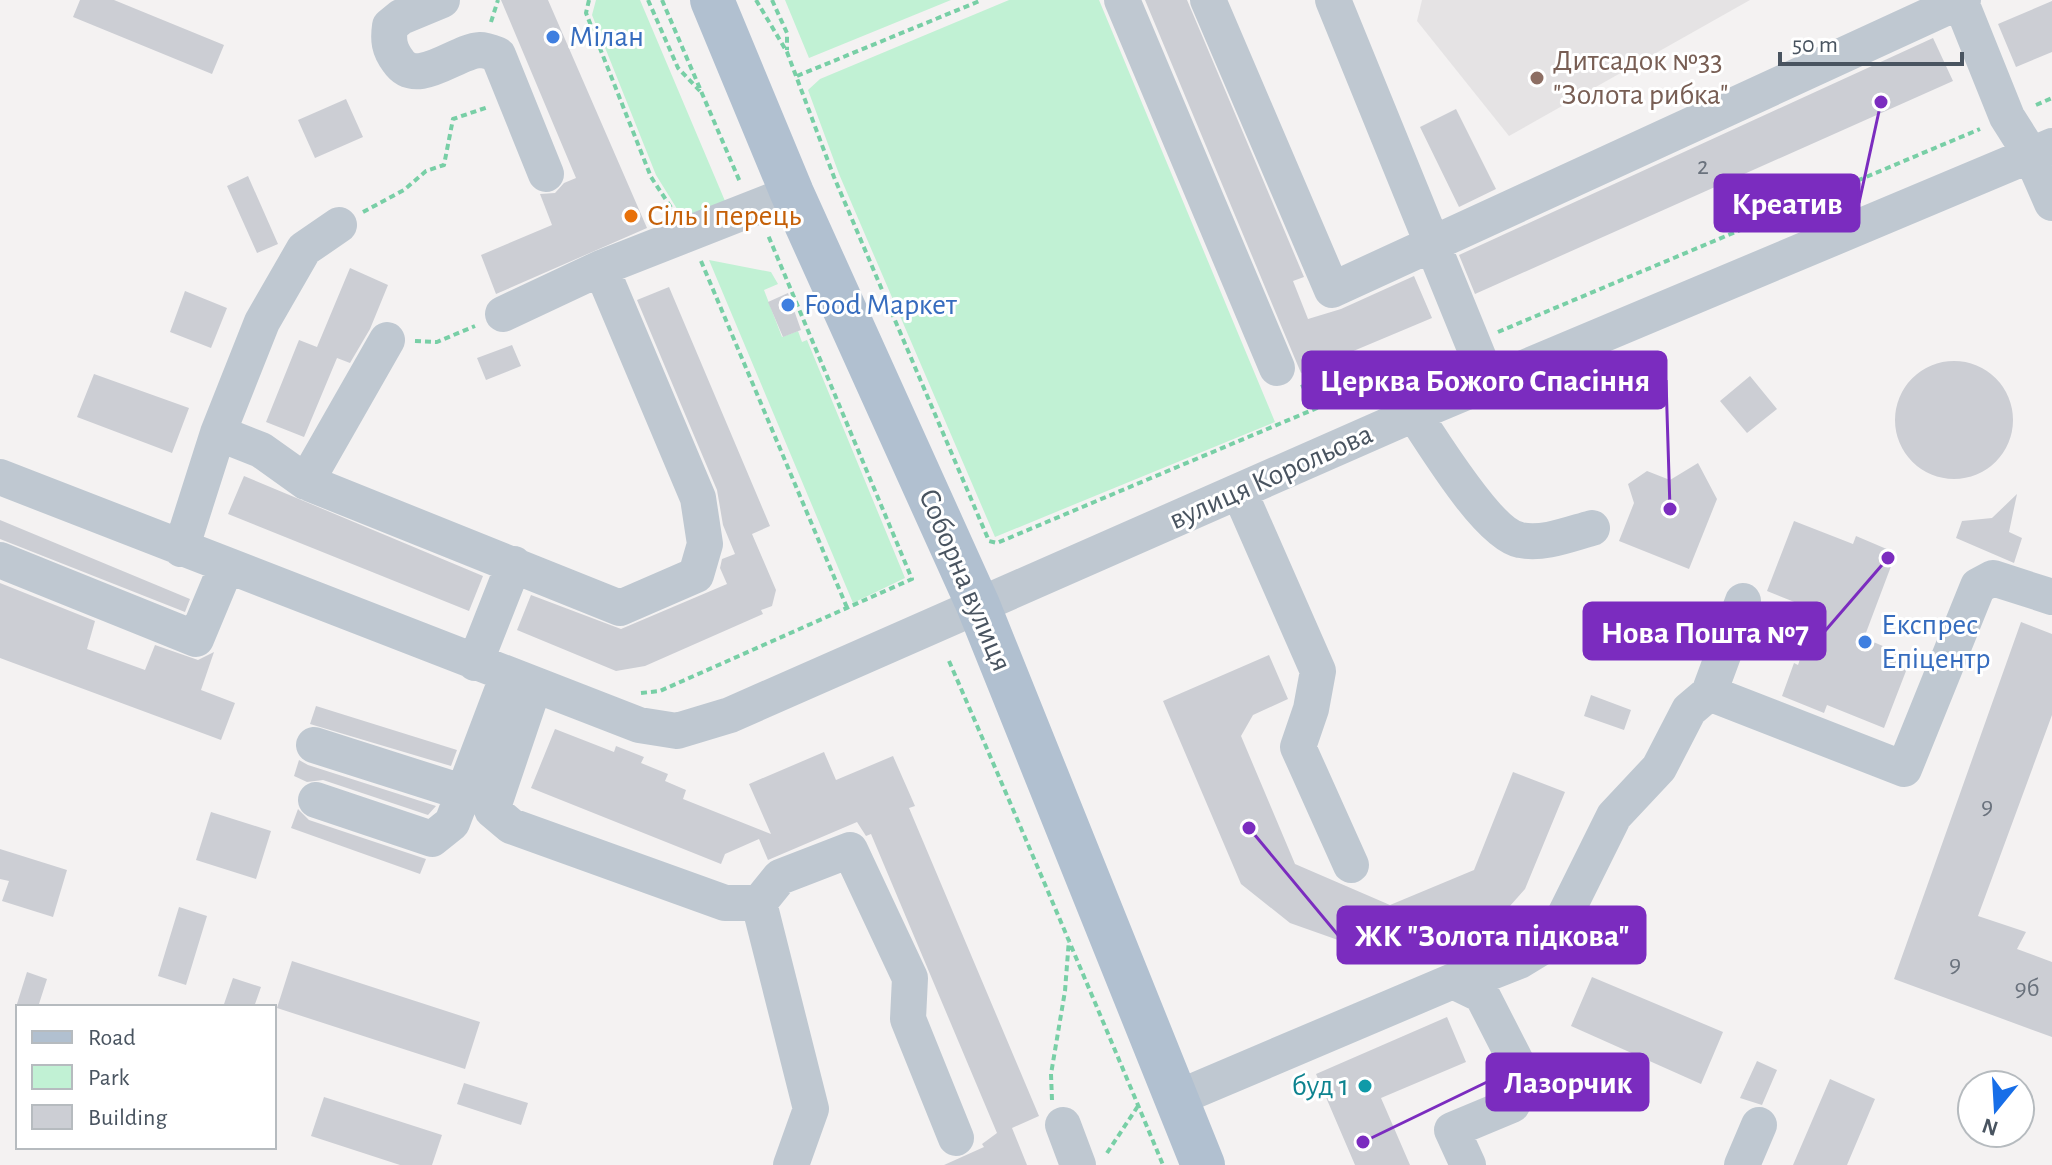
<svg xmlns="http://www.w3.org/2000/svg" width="2052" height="1165" viewBox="0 0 2052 1165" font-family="'Alegreya Sans',sans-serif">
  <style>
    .education { fill: #e5e3e4 }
    .green { fill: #c1f1d4 }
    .building { fill: #ccced4 }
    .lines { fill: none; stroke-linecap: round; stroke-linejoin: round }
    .path { stroke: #78cfa6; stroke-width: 4; stroke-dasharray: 6 4; stroke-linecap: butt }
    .minor { stroke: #bfc8d1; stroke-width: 36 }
    .major { stroke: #b1c0d0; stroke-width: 44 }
    .shop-dot { fill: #3f7fe0; stroke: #fff; stroke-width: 3 }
    .education-dot { fill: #8d6e63; stroke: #fff; stroke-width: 3 }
    .food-dot { fill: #e8710a; stroke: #fff; stroke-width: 3 }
    .culture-dot { fill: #0f9aa8; stroke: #fff; stroke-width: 3 }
    .labels { text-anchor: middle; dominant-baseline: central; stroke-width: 6; stroke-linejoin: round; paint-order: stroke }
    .number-label { font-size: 26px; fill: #6a727d }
    .shop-label { font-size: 30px; fill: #366cbe; stroke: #fff; text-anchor: start }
    .education-label { font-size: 30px; fill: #785e54; stroke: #fff; text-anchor: start }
    .food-label { font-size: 30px; fill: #c56008; stroke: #fff; text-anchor: start }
    .street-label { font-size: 30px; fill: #495460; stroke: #fff }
    .culture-label { font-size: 30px; fill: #0d838f; stroke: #fff; text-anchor: end }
    .leader { fill: none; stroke: #7b2cbf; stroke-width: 3 }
    .callout-dot { fill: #7b2cbf; stroke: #fff; stroke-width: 3 }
    .callout { fill: #7b2cbf; stroke: #7b2cbf; stroke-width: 3 }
    .callout-label { font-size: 32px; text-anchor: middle; font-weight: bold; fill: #fff }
  </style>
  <rect width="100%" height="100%" fill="#f4f2f2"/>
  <path class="education" d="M1422,0H1750L1509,136L1417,21Z"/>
  <path class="green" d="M596,0H640L725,201L687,225L656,175L592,15Z
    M785,0H951L809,58Z
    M1009,0H1099L1275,422L995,537L839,174L808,90L820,79Z
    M709,260L771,272L778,284L764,290L782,337L798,331L802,342L807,340L905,578L853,603Z"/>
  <path class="building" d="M80,0H114L224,45L212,74L73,17Z
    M501,0H548L647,228L496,294L481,255L552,225L540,194L555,193L564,183L576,178Z
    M1145,0H1187L1304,277L1293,281L1308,319L1341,309L1414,276L1432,318L1301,373Z
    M2052,1V52L2016,67L1998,24Z
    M1933,38L1953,81L1475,294L1459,255Z
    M346,99L363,137L315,158L298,120Z
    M1456,109L1496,189L1459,207L1420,127Z
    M248,176L278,244L257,253L227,186Z
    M350,268L388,285L370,329L350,363L337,358L304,437L266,422L299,340L317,347Z
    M669,287L770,526L752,534L776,590L772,606L761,610L763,614L645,666L616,671L517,630L531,595L621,629L727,584L720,568L722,559L735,554L723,525L717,490L637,300Z
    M185,291L227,308L211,348L170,332Z
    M788,293L801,330L783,337L768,302Z
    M512,345L521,366L486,380L477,358Z
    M1895 420a59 59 0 1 1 118 0a59 59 0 1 1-118 0Z
    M94,374L189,408L172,453L77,417Z
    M1750,376L1777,409L1747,433L1720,401Z
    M1698,463L1717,499L1689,569L1619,541L1634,503L1628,484L1647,471L1670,480Z
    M244,476L483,576L469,611L228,514Z
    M2017,494L2009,532L2022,538L2014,563L1956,538L1962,521L1992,518Z
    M0,520L190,599L185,612L0,539Z
    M1794,521L1853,544L1856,536L1896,553L1864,638L1911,658L1884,728L1827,705L1824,713L1782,696L1794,663L1798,665L1817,611L1767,591Z
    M0,583L95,621L87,649L145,670L155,645L198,660L214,652L201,690L235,703L221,740L0,658Z
    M2021,622L2052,634V715L1978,916L2026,932L2017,949L2052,962V1037L1894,979Z
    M1269,655L1288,699L1253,715L1241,736L1295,864L1390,905L1474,870L1513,772L1565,792L1525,889L1502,915L1430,953L1386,957L1290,923L1241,884L1163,701Z
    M1591,695L1631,710L1624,730L1584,716Z
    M316,706L457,750L451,766L310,724Z
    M555,729L614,752L616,746L644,757L641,763L668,774L665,781L686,790L683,799L771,834L749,784L824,752L836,780L893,756L915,806L909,808L1039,1116L1012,1128L1027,1165H944L984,1147L982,1144L997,1133L871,834L866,836L857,822L768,860L759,839L725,854L721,864L531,788Z
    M299,760L308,765L436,806L428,815L323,780L307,782L294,776Z
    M298,809L309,820L426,859L420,874L291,828Z
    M211,812L271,831L256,879L196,860Z
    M0,849L67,870L53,917L2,901L9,881L0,879Z
    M179,907L207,916L186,985L158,976Z
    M292,961L480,1022L465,1069L277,1008Z
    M27,972L47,979L38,1007H16Z
    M1592,977L1723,1032L1701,1084L1571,1026Z
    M233,978L261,987L254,1007H223Z
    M1447,1017L1466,1062L1381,1098L1410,1165H1355L1316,1074Z
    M1757,1061L1777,1070L1762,1105L1740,1098Z
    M1830,1079L1875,1099L1847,1165H1793Z
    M464,1083L528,1103L521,1125L457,1104Z
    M324,1097L442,1135L432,1165H400L311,1136Z"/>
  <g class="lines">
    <path class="path" d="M589,0L586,13L651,177L672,209
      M648,0L678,68L700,91
      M662,0L740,182
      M756,0L787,52L834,177L989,541L997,543L1445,354
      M772,0L787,33V50
      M491,22L498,0
      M797,76L982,0
      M2036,105L2052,98
      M363,212L404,190L426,171L444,165L453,119L488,107
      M701,261L848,610
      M1498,332L1980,129
      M415,341L437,342L475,326
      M1301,387L1315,381L1325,404
      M949,661C1022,829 1093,997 1163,1165
      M641,693L660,691L912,579L768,235
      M1052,1100L1051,1074L1065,991L1069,939
      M1107,1153L1138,1106"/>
    <path class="minor" d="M442,0L401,17L390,26C388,40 389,49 398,61C417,89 456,51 480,50C486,50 493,53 498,55L546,174
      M1122,0L1277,368
      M1208,0L1332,290L1963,0
      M1333,0L1489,383
      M1960,0L2007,117L2031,155L2052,203
      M503,314L601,268L792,193
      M1414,414C1433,442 1488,534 1520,540C1543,545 1570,534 1592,528
      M218,433L261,450L306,482L620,608L696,575L705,544L698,498L601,268
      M0,477L639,725L677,731L730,715L1414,414L2052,146
      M306,482L387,340
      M1239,491L1318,671L1311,709L1298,747L1351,865
      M181,549L218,433L262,322L304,249L339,225
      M0,560L196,639L226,567
      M1743,601L1709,693L1904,769L1978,586L1993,578L2052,597
      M475,663L514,564
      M534,686L492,810L511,826L725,903H759L811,1109L791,1165
      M314,745L465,793
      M316,800L432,839L452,823L508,675
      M759,903L780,877L850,850L910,978L908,1019L956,1138
      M1453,981L1481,976L1519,961L1552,941L1614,816L1659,768L1689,710L1709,693
      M1175,1099L1453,981L1482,995L1525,1079L1512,1105L1452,1130L1468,1165
      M1063,1125L1078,1165
      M1742,1165L1759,1125"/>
    <path class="major" d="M712,0L792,193L978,605L1203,1165"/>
  </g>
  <g class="shop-dot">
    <circle cx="553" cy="37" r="8"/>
    <circle cx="788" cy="305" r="8"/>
    <circle cx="1865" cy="642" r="8"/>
  </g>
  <circle class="education-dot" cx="1537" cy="78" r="8"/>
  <circle class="food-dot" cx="631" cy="216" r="8"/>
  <circle class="culture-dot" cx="1365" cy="1086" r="8"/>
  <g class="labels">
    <g class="number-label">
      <text x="1703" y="166">2</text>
      <text x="1987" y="806">9</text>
      <text x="1955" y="964">9</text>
      <text x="2027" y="988">9б</text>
    </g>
    <g class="shop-label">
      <text x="569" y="37">Мілан</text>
      <text x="804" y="305">Food Маркет</text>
      <text x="1881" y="625">Експрес<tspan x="1881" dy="34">Епіцентр</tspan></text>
    </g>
    <g class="education-label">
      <text x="1553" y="61">Дитсадок №33<tspan x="1553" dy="34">"Золота рибка"</tspan></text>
    </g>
    <g class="food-label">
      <text x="647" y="216">Сіль і перець</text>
    </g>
    <g class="street-label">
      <text transform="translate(1271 477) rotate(-24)">вулиця Корольова</text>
      <text transform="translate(965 580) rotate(67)">Соборна вулиця</text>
    </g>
    <g class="culture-label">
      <text x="1349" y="1086">буд 1</text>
    </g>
  </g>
  <path class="leader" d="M1881 102L1859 203M1670 509L1666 380M1888 558L1825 631M1249 828L1338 935M1363 1142L1487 1082"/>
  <g class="callout-dot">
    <circle cx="1881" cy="102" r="8"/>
    <circle cx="1670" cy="509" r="8"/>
    <circle cx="1888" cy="558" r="8"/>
    <circle cx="1249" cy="828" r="8"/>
    <circle cx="1363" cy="1142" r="8"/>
  </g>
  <g class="callout">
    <rect x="1715" y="175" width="144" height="56" rx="8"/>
    <rect x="1303" y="352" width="363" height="56" rx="8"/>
    <rect x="1584" y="603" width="241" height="56" rx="8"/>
    <rect x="1338" y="907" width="307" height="56" rx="8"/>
    <rect x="1487" y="1054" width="161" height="56" rx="8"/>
  </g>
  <g class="callout-label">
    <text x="1787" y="214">Креатив</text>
    <text x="1485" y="391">Церква Божого Спасіння</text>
    <text x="1705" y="643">Нова Пошта №7</text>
    <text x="1492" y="946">ЖК "Золота підкова"</text>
    <text x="1568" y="1093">Лазорчик</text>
  </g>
  <rect x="16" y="1005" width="260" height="144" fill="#ffffff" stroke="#b6bbbf" stroke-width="2"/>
  <rect x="32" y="1031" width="40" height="12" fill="#b1c0d0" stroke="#b6bbbf" stroke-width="2"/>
  <text x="88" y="1045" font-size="24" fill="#495460">Road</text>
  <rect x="32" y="1065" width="40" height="24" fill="#c1f1d4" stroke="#b6bbbf" stroke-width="2"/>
  <text x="88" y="1085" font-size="24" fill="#495460">Park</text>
  <rect x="32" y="1105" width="40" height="24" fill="#ccced4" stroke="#b6bbbf" stroke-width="2"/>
  <text x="88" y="1125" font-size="24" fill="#495460">Building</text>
  <g transform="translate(1996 1109) rotate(198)"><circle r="38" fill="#ffffff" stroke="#b6bbbf" stroke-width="2"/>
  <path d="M0-6L14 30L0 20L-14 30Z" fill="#176ee8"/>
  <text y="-12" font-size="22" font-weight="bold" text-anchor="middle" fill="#495460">N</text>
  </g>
  <path d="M1780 52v12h182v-12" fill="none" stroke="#495460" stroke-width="4"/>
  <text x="1792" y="52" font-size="24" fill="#495460" stroke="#ffffff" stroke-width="6" paint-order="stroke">50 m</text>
</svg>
